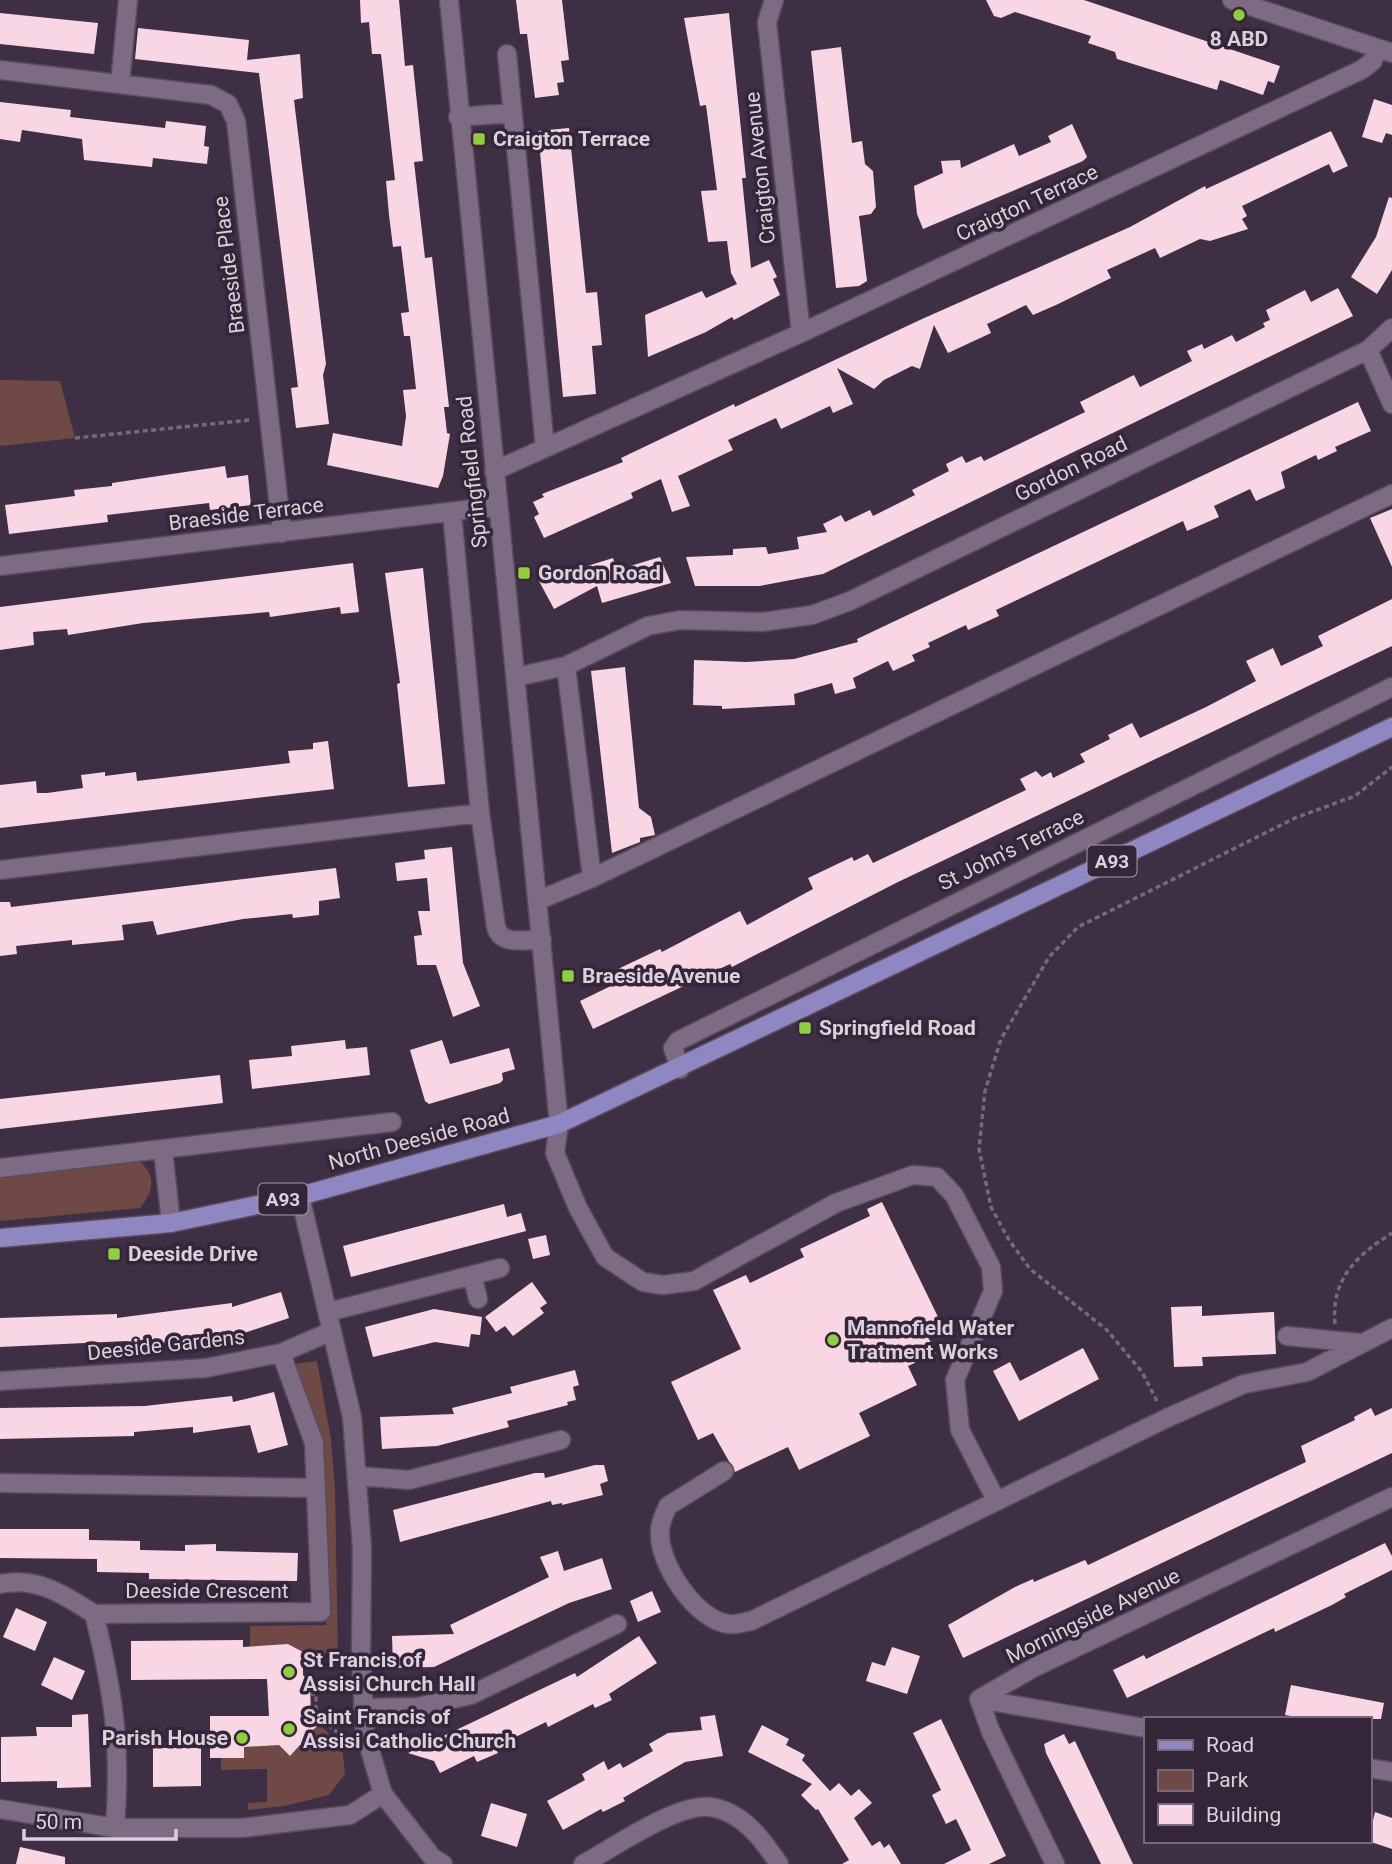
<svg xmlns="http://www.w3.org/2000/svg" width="1392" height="1864" viewBox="0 0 1392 1864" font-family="Roboto,sans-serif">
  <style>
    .green { fill: #6f4945 }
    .building { fill: #f9d6e3 }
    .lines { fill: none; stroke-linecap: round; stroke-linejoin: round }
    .minor-casing { stroke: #594b5c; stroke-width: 21 }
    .major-casing { stroke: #594b5c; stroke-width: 21 }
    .path { stroke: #77697b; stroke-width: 3.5; stroke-dasharray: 5 3.5; stroke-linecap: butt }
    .minor { stroke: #7d6b83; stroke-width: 18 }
    .major { stroke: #8f87c2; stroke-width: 18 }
    .poi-dot { fill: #91cd40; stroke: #352539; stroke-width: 2.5 }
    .labels { text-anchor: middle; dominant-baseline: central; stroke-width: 7; stroke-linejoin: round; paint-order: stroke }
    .shield { fill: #352539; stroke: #a99dac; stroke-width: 2 }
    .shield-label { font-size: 19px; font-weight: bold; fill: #dbd0de }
    .poi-label { font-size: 21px; font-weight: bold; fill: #dbd0de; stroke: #352539; text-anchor: start }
    .street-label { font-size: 21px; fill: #dbd0de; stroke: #352539 }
  </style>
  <rect width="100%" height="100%" fill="#3f2f44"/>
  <path class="green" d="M0,380L60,381L75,438L0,446Z
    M137,1159C156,1174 155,1189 140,1208L0,1221V1174Z
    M317,1361L331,1439L335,1487L338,1659H303L302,1652L289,1644L250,1674V1626L326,1625L320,1442L295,1364Z
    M319,1724L342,1746L345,1774L329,1795L285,1806L248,1810V1803L267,1802V1769L221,1770V1758L244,1742L279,1745L290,1756L300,1745H310V1733Z"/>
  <path class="building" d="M360,0H399L405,66L413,65L423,161L414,162L425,258L432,257L449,407H444L447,433L450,434L443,476L438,488L327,465L333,433L402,446L406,416L403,390L416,389L410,336H404L401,313L409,312L401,246L393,247L389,215L386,181L395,180L381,54H372L369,22L361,23Z
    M516,0H562L569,60L561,61L564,82L557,83L559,95L535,98L527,34H520Z
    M986,0H1084L1280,66L1274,83L1268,81L1263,95L1220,80L1217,90L1117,59L1115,52L1088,43L1091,36L1015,12L1001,18L994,16Z
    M0,13L98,23L94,54L0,44Z
    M729,13L746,178H742L751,268L769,260L777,277L773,279L780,295L734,320L732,317L706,332L648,357L645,315L702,291L706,298L737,284L731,273L727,241L708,242L701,191L717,190L706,105L700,106L684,18Z
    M138,28L249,40L247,60L300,54L303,98L294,100L326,364L323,375L329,424L296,428L291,388L298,387L259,73L135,59Z
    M841,47L852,143L862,141L865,164L873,171L876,207L871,214L859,216L867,281L859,286L836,288L811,51Z
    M1374,99L1392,105V135L1386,133L1382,143L1362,137Z
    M0,102L71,110L70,117L165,128L166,121L206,126L204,146L209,147L207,164L153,158L152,167L84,160L82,139L22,130L20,142L0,139Z
    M1072,124L1087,157L1083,161L923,229L917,214L914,186L943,173L941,161L960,160L961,168L1014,144L1019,156L1051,142L1048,136Z
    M569,128L586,293L597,292L602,345L592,346L596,394L563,397L538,131Z
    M1331,131L1348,166L1333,173L1329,164L1242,206L1247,216L1242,219L1248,229L1210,241L1200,239L1160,258L1155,248L1107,270L1111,278L1056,305L1033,315L1026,305L987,324L991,333L948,353L934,325L920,369L912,366L884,380L874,389L837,368L853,404L833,413L830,406L781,429L776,418L728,440L733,450L678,476L690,506L672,512L661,479L631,493L633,498L544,538L534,517L539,514L533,502L544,497L542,494L623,462L621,458L734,404L735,407L922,319L1130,227L1205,186L1206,189Z
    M1389,197L1392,198V270L1377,294L1351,277L1376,237Z
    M1338,288L1353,316L823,574L760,586H695L686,557L733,555V549L766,547L768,554L799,549L797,537L827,532L823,524L841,515L845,522L870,510L873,516L915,495L912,490L949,471L946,464L962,456L966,463L981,456L984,461L1085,412L1080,402L1134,375L1140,387L1192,361L1187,351L1202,344L1204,349L1232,335L1236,342L1265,327L1263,323L1270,320L1266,310L1305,290L1311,302Z
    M1358,402L1371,431L1335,447L1337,451L1318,460L1316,455L1281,472L1285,488L1256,501L1250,489L1214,506L1219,517L1187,531L1183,521L996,610L999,616L968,630L966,625L928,643L930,647L912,655L915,661L893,671L888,661L853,678L856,688L835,694L832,683L794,694L795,705L722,709V706L693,705L694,660L746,662L794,659L858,642L857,639Z
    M225,466L227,478L248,475L251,505L210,510L209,503L107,515L108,522L9,534L5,505L75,496L74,490L112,486V483Z
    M1392,509V567L1370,518Z
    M660,557L671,583L602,603L597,586L554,609L539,581L613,558L617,570Z
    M353,563L359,612L341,614L340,607L270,617L269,612L143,623L68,635L67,629L33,632L34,645L0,650V607Z
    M423,568L445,784L408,787L397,684L400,683L385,573Z
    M1392,599V646L896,883L732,967L730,964L593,1029L580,1001L623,980L618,969L660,949L662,952L740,911L747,925L813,889L808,878L852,857L854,861L868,854L873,863L1026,790L1020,779L1036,771L1042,777L1051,772L1053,778L1085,762L1080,754L1110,739L1108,735L1132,723L1140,738L1206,707L1256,681L1246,661L1273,648L1281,666L1323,646L1318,636Z
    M625,667L639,808L651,817L655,835L640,838V842L612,853L591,671Z
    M328,741L334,789L0,828V785L36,781L37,793H47L83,788L81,775L105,772V776L136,772L137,781L290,763L288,751L313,749V743Z
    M452,847L463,963L480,1006L453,1017L436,965H417L414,936L422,935L418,911H430L427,878L397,881L395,863L425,859L424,850Z
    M336,868L340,898L319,901V915L293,918L292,914L243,919L157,935L153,921L122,925L124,940L72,945V940L16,946L17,954L0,956V902H10L11,907Z
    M345,1040L346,1049L367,1047L370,1075L252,1089L249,1060L292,1056L291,1046Z
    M442,1040L450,1064L509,1048L515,1069L502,1073L503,1080L500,1083L429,1104L425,1101L410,1050Z
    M220,1075L223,1103L0,1129V1099Z
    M882,1202L941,1323L925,1331L936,1353L908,1366L917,1385L859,1413L870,1436L799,1470L788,1447L735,1472L713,1433L698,1440L671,1382L741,1349L713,1290L746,1275L750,1283L804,1257L800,1249L870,1216L867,1209Z
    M504,1204L507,1217L521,1213L526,1231L351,1277L343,1246Z
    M546,1235L550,1255L533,1259L528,1239Z
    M532,1282L547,1303L540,1308L544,1313L513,1336L505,1326L496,1332L485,1317Z
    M281,1292L289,1318L244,1333L127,1347V1341L0,1347V1318L117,1314V1318L232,1303V1307Z
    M1202,1306V1316L1274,1312L1276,1354L1202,1357L1203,1366L1174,1367L1171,1307Z
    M434,1309L482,1317L480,1335L471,1334L469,1347L435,1342L373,1357L365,1327Z
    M1083,1348L1099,1379L1019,1421L993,1371L1010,1362L1020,1381Z
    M575,1370L579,1385L573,1387L576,1400L567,1402L568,1405L507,1421L509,1427L437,1446L382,1449L380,1417L454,1414L452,1408L512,1393L510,1387Z
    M274,1392L288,1445L258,1453L250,1425L193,1433V1427L134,1432V1436L0,1439V1408L145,1406L232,1396L233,1402Z
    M1371,1408L1375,1416L1392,1408V1453L963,1658L948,1625L1015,1587L1033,1579L1034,1582L1085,1560L1088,1565L1306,1462L1301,1446L1355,1420L1354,1417Z
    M595,1465H604L608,1481L600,1484L603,1495L562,1505V1503L552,1505L551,1501L400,1542L393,1510L535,1473H544L545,1478Z
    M0,1529H89V1540L140,1541V1550L185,1551V1545L216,1544V1551L298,1553L297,1581L149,1579V1573L97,1572V1559L0,1558Z
    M1385,1543L1392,1556V1570L1344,1594L1346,1597L1332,1605L1275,1632L1274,1628L1127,1698L1113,1670L1144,1655L1146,1659Z
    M558,1551L564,1571L602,1558L612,1589L569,1603L434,1667L393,1668L392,1636L454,1634L450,1625L549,1577L540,1557Z
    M652,1591L661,1612L638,1622L630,1601Z
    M16,1608L47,1622L35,1651L3,1637Z
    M639,1636L657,1663L609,1694L612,1700L595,1708L593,1704L548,1727L546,1722L495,1747L498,1753L477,1762L474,1756L440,1773L434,1761L408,1753L575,1673L577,1677Z
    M243,1640V1647L288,1644L303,1652V1675L310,1682L311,1717L319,1724L310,1733V1745H300L290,1756L279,1745L244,1747V1758H210V1716H269L267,1679L131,1680V1641Z
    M892,1647L920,1656L907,1694L866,1681L872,1662L885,1666Z
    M54,1657L85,1671L72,1700L41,1685Z
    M1291,1685L1384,1703L1381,1719H1307L1285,1715Z
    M88,1714L91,1787L57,1788V1781L1,1782V1737L37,1736L36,1727H72V1715Z
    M715,1715L723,1756L685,1762L623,1798L625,1801L603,1812L601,1809L563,1830L547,1801L585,1780L582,1774L604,1761L608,1770L620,1763L623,1768L653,1751L649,1744L668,1733L702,1730L700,1717Z
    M941,1719L1006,1856L989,1864H944L971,1850L956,1819L946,1824L932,1795L941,1790L913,1733Z
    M762,1725L789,1739L786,1745L805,1755L802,1760L830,1791L839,1783L851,1796L859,1789L872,1803L854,1818L872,1846L880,1841L884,1848L889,1844L901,1864H842L849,1860L818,1809L816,1810L801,1795L812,1784L748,1752Z
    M1064,1734L1069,1744L1075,1741L1133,1864H1101L1046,1753L1044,1744Z
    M153,1748H201V1786L153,1787Z
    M491,1803L527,1814L517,1847L481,1836Z
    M1375,1812L1392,1818V1849L1368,1841Z
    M20,1847L65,1857V1864H16Z"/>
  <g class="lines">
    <g class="minor-casing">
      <path id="minor" d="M449,0L559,1124L555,1153L578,1208L605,1257L643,1282L663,1285L694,1281L836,1203L913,1175L937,1177L954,1195L991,1267L993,1291L955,1380L960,1430L996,1500
        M774,0L767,22L801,333
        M1232,0L1392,53
        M507,54L545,448
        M0,70L211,95L228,104L236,121L282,533
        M120,84L128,0
        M458,117L512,113
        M1368,350L1392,404
        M494,471L801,333L1361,70L1373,61L1377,49
        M452,513L480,813L496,927C501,946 526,940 542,939
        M0,566L498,506
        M566,666L592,878
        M516,677L566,666L648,626L680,620L762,622L812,615L850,601L1368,350L1392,328
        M0,870L480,813
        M539,900L592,878L1392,494
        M680,1069L673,1048L678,1041L1392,687
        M163,1150L171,1223
        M0,1168L392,1122
        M300,1196L352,1417L362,1548L361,1659L365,1733L383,1794L432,1857L443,1864
        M472,1275L478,1299
        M328,1312L500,1268
        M1287,1336L1360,1343
        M0,1381L206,1368L281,1353L332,1331
        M724,1471L668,1506C664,1514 660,1523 660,1532C658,1563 696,1621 729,1624C736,1625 744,1622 751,1621L1167,1418L1244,1384L1307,1372L1392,1328
        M358,1476L409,1480L561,1440
        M0,1483L316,1488
        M0,1584C37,1576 64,1595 94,1614C114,1694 121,1746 115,1828
        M94,1614L321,1612L314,1443L281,1353
        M979,1699L1145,1728
        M363,1708L417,1707L471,1695L617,1624
        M1369,1768L1392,1772
        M0,1809L115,1828H242L350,1815L383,1794
        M583,1864C613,1848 677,1803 710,1807C742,1811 763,1840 779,1864
        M1055,1864L991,1732L979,1699L1035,1667L1392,1497"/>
    </g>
    <g class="major-casing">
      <path id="major" d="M0,1238L171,1223L300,1196L559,1124L1392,727"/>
    </g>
    <path class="path" d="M75,438L250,420
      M1335,1324C1331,1279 1356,1256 1392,1233
      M1157,1401L1142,1372L1107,1330L1030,1269L1009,1240L991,1207L979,1149L985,1091L1001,1039L1049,957L1078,927L1295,818L1355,796L1392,767
      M303,1659H343
      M310,1694H316V1715L342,1736H349"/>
    <use href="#minor" class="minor"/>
    <use href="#major" class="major"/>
  </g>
  <g class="poi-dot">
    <circle cx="1239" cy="15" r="7"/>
    <rect x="472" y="132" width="14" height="14" rx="3.5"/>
    <rect x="517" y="566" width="14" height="14" rx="3.5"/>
    <rect x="561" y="969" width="14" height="14" rx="3.5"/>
    <rect x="798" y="1021" width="14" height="14" rx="3.5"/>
    <rect x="107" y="1247" width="14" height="14" rx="3.5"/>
    <circle cx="833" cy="1340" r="7"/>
    <circle cx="289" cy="1672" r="7"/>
    <circle cx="289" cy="1729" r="7"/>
    <circle cx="242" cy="1738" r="7"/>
  </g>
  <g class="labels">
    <g class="shield">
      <rect x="1087.5" y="845.5" width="49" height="31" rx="5"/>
      <rect x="258.5" y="1183.5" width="49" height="31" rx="5"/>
    </g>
    <g class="shield-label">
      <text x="1112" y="861">A93</text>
      <text x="283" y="1199">A93</text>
    </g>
    <g class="poi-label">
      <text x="1239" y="39" text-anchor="middle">8 ABD</text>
      <text x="493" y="139">Craigton Terrace</text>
      <text x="538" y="573">Gordon Road</text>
      <text x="582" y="976">Braeside Avenue</text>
      <text x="819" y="1028">Springfield Road</text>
      <text x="128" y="1254">Deeside Drive</text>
      <text x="847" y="1328">Mannofield Water<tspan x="847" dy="24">Tratment Works</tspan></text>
      <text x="303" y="1660">St Francis of<tspan x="303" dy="24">Assisi Church Hall</tspan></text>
      <text x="303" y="1717">Saint Francis of<tspan x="303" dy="24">Assisi Catholic Church</tspan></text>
      <text x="228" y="1738" text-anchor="end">Parish House</text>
    </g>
    <g class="street-label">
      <text transform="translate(760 168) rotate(-96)">Craigton Avenue</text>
      <text transform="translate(1027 203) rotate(-25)">Craigton Terrace</text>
      <text transform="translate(229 265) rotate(-97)">Braeside Place</text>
      <text transform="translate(1071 469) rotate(-26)">Gordon Road</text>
      <text transform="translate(472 472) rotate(-96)">Springfield Road</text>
      <text transform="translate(246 514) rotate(-7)">Braeside Terrace</text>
      <text transform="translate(1011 850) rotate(-26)">St John's Terrace</text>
      <text transform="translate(419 1139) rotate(-15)">North Deeside Road</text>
      <text transform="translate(166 1345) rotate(-6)">Deeside Gardens</text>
      <text x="207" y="1591">Deeside Crescent</text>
      <text transform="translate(1093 1616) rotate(-26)">Morningside Avenue</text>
    </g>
  </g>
  <rect x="1144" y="1717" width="228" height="126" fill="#352539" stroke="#77697b" stroke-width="2"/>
  <rect x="1158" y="1740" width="35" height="10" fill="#8f87c2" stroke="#77697b" stroke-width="2"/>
  <text x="1206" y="1752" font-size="21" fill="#dbd0de">Road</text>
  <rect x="1158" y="1770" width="35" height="21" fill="#6f4945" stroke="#77697b" stroke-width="2"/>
  <text x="1206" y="1787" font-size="21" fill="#dbd0de">Park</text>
  <rect x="1158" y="1804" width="35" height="21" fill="#f9d6e3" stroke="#77697b" stroke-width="2"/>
  <text x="1206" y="1822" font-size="21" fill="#dbd0de">Building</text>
  <path d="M24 1829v10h152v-10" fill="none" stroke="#dbd0de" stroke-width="3.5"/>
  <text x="35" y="1829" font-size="21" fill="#dbd0de" stroke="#352539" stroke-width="5" paint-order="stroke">50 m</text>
</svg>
